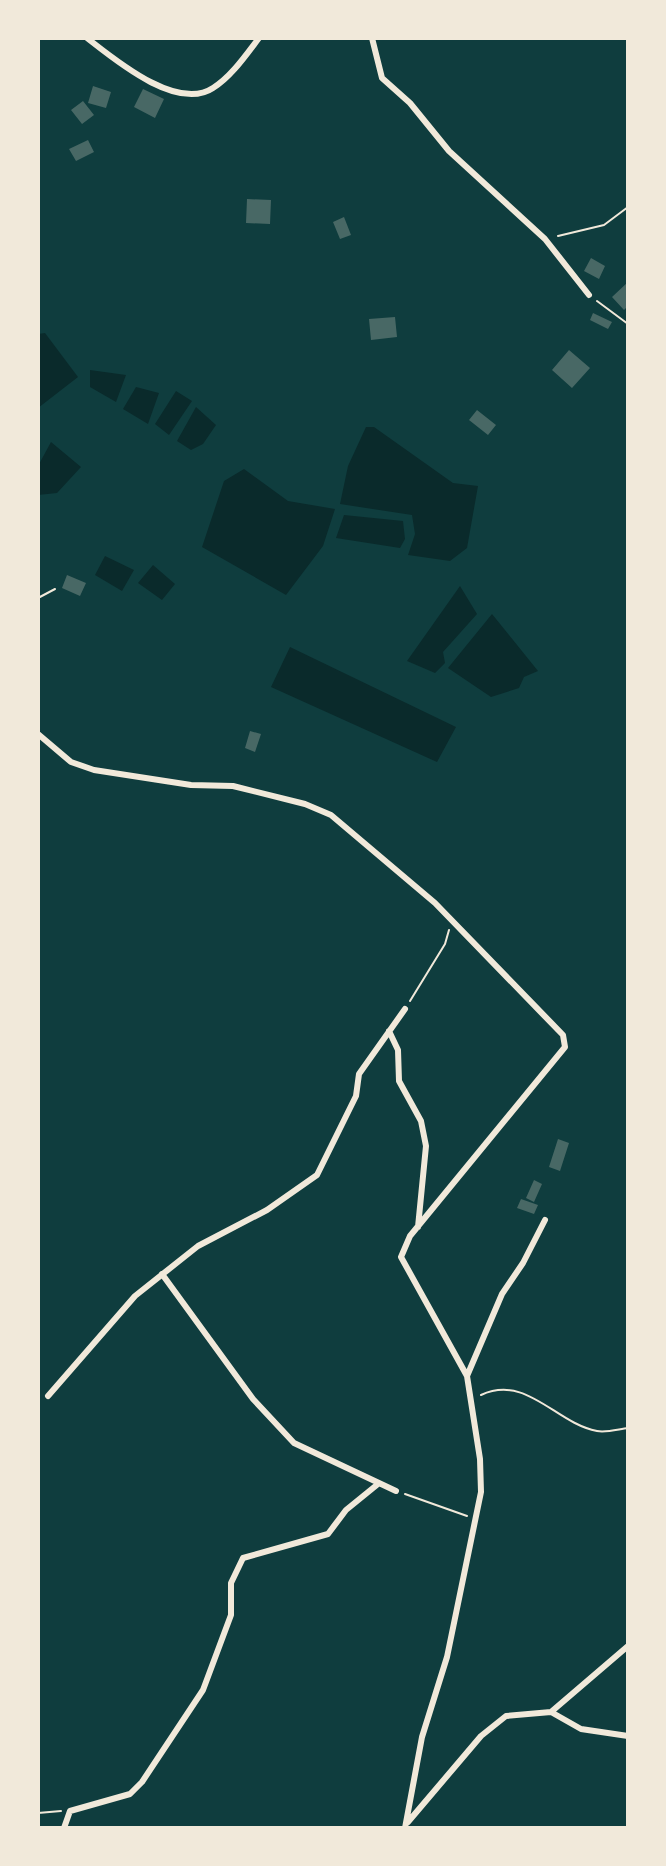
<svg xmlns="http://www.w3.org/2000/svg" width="666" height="1866" viewBox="0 0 666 1866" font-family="Roboto,sans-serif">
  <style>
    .water { fill: #0a2a2b }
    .building { fill: #486865 }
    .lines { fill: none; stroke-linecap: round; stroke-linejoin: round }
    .path { stroke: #f1e9da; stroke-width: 2 }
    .minor { stroke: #f1e9da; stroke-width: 6 }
  </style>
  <rect width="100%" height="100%" fill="#0f3d3e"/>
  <path class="water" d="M45,333L78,377L38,408V334Z
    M90,370L126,375L116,402L90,387Z
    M136,387L159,393L148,424L123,409Z
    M176,391L192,401L169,435L155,424Z
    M196,407L216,425L203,444L191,450L177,441Z
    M366,427H374L453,483L478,486L467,548L450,561L408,555L415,534L412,515L340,504L348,466Z
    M51,442L81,467L57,493L38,495V466Z
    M244,469L288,501L335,509L323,546L286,595L202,547L224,481Z
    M344,515L403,521L405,539L400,548L336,538Z
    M105,556L134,570L122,591L95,575Z
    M153,565L175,584L162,600L138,583Z
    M460,586L477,614L443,652L445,663L435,673L407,661Z
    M492,614L538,671L524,677L519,688L491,697L448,668Z
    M290,647L456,727L437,762L271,687Z"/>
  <path class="building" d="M93,86L111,92L106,108L88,103Z
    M143,89L164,99L155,118L134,107Z
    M83,101L94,115L82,124L71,110Z
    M88,140L94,152L76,161L69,149Z
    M247,199L271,200L270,224L246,223Z
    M344,217L351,235L340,239L333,222Z
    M591,258L605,266L599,279L584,271Z
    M628,282V306L624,310L612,297Z
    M593,313L612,322L608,329L590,320Z
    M395,317L397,337L371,340L369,319Z
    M569,350L590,368L572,388L552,370Z
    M477,410L496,425L488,435L469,420Z
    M67,575L86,583L80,596L62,588Z
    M250,731L261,734L255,752L245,748Z
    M558,1139L569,1143L560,1171L549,1167Z
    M534,1180L542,1184L534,1202L526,1198Z
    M521,1199L538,1205L534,1214L517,1208Z"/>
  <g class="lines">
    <path class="path" d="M558,236L604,225L628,207
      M597,301L628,324
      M38,598L55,589
      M410,1001L445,944L449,930
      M481,1395C527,1374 555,1423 597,1431C606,1433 619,1429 628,1428
      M405,1494L467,1516
      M38,1813L61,1811"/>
    <path class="minor" d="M87,38C114,59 177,112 213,88C231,77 246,55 259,38
      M372,38L382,78L410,103L449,151L545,239L589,295
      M38,734L71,762L94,770L191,785L233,786L305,804L331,815L435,903L563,1035L565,1047L410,1236L401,1257L467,1376L480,1459L481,1492L447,1657L422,1737L405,1828
      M389,1031L398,1050L399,1081L421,1121L426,1146L418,1227
      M162,1274L253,1399L294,1443L396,1491
      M467,1376L502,1294L523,1263L545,1220
      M48,1396L135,1296L198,1246L267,1210L317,1175L356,1096L359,1074L405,1009
      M551,1712L581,1729L628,1736
      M408,1822L481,1736L506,1716L551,1712L628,1646
      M64,1828L70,1811L130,1794L142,1782L203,1690L231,1615V1583L243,1558L328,1534L346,1510L378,1484"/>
  </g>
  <rect width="666" height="1866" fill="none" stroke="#f1e9da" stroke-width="80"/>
</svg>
